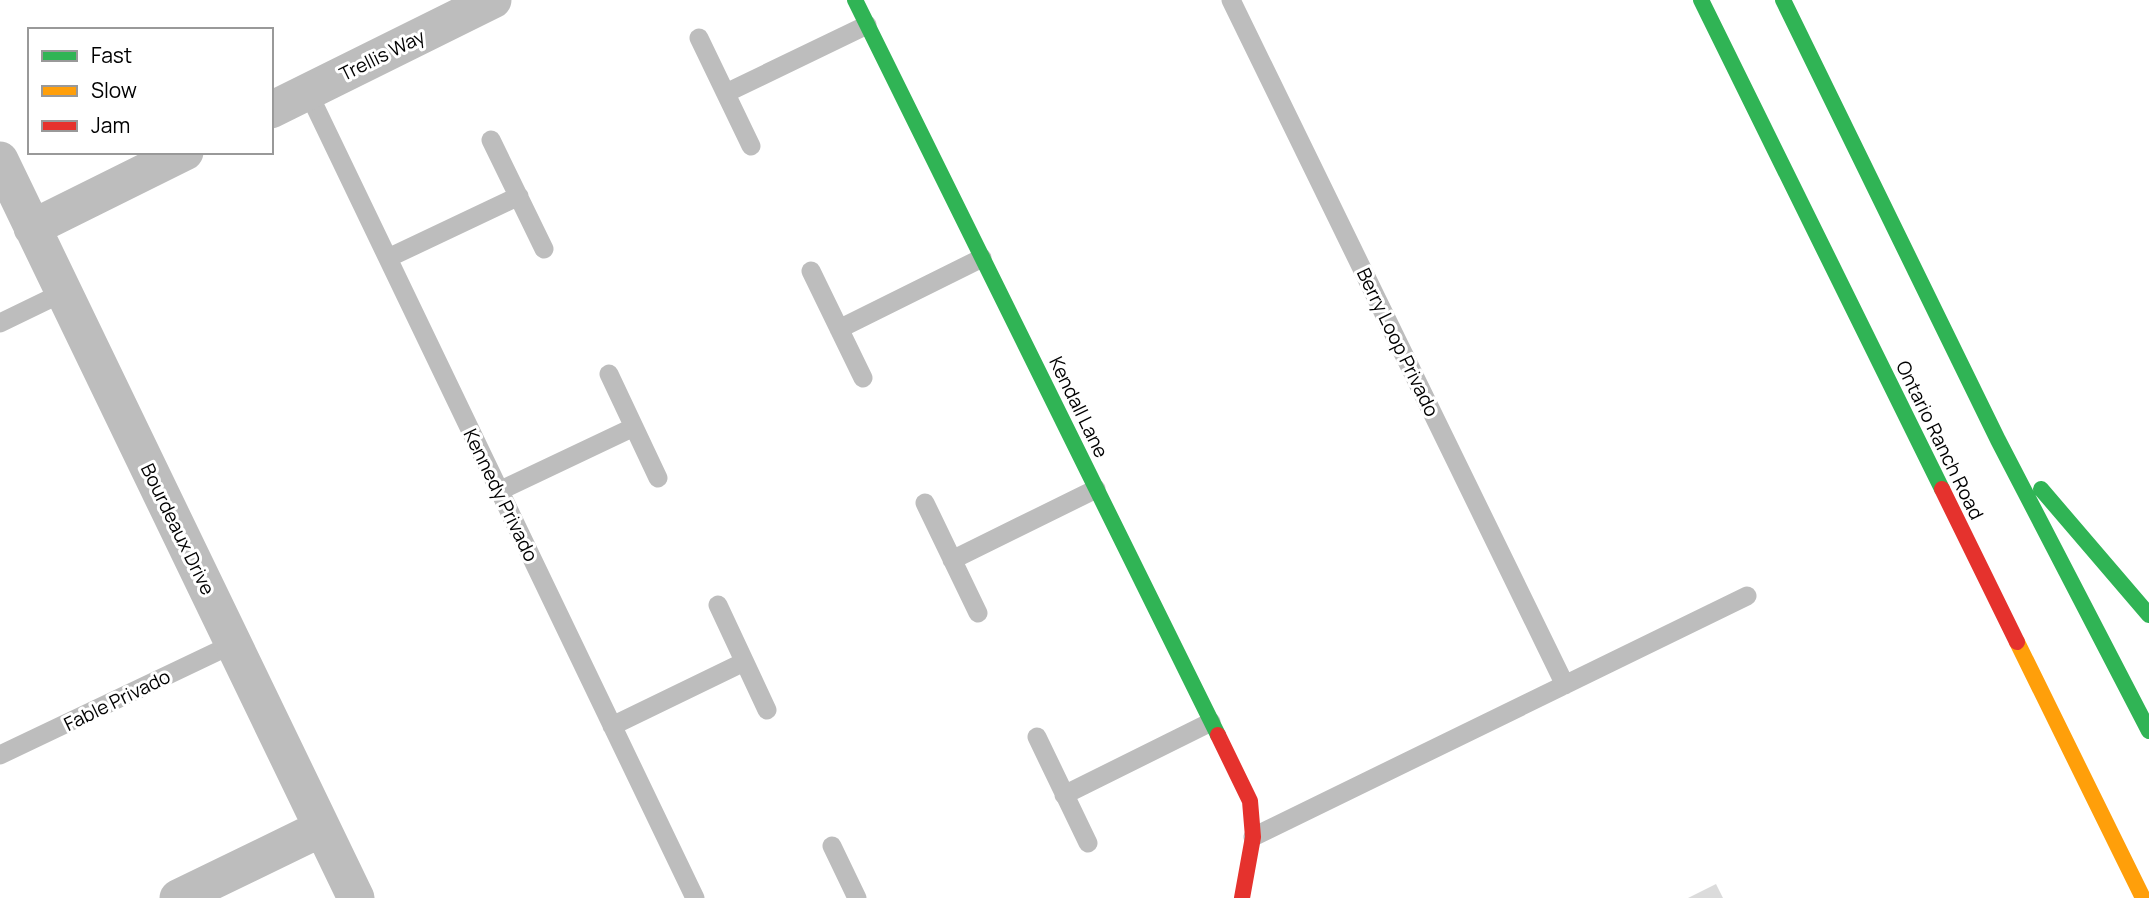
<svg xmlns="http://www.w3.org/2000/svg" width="2149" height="898" viewBox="0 0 2149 898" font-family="Manrope,sans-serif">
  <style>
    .building { fill: #dbdbdb }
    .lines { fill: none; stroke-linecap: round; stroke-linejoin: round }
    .lane { stroke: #bdbdbd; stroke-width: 19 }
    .street { stroke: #bdbdbd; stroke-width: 37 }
    .fast { stroke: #30b455; stroke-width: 16 }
    .slow { stroke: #ff9f0a; stroke-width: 16 }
    .jam { stroke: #e5322d; stroke-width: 16 }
    .labels { text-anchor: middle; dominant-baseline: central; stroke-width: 6; stroke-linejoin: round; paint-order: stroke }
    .street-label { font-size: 19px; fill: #000; stroke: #fff }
  </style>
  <rect width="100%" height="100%" fill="#fff"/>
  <path class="building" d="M1716,884L1723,898H1688Z"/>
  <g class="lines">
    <path class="lane" d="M1231,0L1565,685
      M699,38L751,146
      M308,92L695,898
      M726,93L867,25
      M491,140L544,249
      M388,258L519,196
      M811,271L863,378
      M0,323L64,292
      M839,329L982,258
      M609,374L658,478
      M499,491L634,427
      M925,503L978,613
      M952,560L1096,489
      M718,605L767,710
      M612,726L744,662
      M1037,737L1088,843
      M0,755L233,644
      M1064,795L1211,722
      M1253,837L1747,596
      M832,846L857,898"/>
    <path class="street" d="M271,110L493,0
      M0,160L356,898
      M32,228L185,152
      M178,898L322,828"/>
    <path class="fast" d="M855,0L1218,735
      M1701,0L1942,489
      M1783,0L1998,440L2149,731
      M2041,489L2149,615"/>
    <path class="slow" d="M2017,642L2143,898"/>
    <path class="jam" d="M1942,489L2017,642
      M1218,735L1250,801L1253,837L1242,898"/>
  </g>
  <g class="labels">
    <g class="street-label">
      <text transform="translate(382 55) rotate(-26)">Trellis Way</text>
      <text transform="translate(1398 342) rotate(64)">Berry Loop Privado</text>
      <text transform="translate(1079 407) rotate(64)">Kendall Lane</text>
      <text transform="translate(1940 440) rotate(64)">Ontario Ranch Road</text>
      <text transform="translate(501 495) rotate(64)">Kennedy Privado</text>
      <text transform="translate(178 529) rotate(64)">Bourdeaux Drive</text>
      <text transform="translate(117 700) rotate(-26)">Fable Privado</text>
    </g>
  </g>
  <rect x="28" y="28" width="245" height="126" fill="#ffffff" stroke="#999999" stroke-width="2"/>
  <rect x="42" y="51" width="35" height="10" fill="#30b455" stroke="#999999" stroke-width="2"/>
  <text x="91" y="63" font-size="21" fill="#000000">Fast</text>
  <rect x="42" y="86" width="35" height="10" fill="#ff9f0a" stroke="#999999" stroke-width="2"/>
  <text x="91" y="98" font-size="21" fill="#000000">Slow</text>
  <rect x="42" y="121" width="35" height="10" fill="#e5322d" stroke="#999999" stroke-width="2"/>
  <text x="91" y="133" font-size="21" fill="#000000">Jam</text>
</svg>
